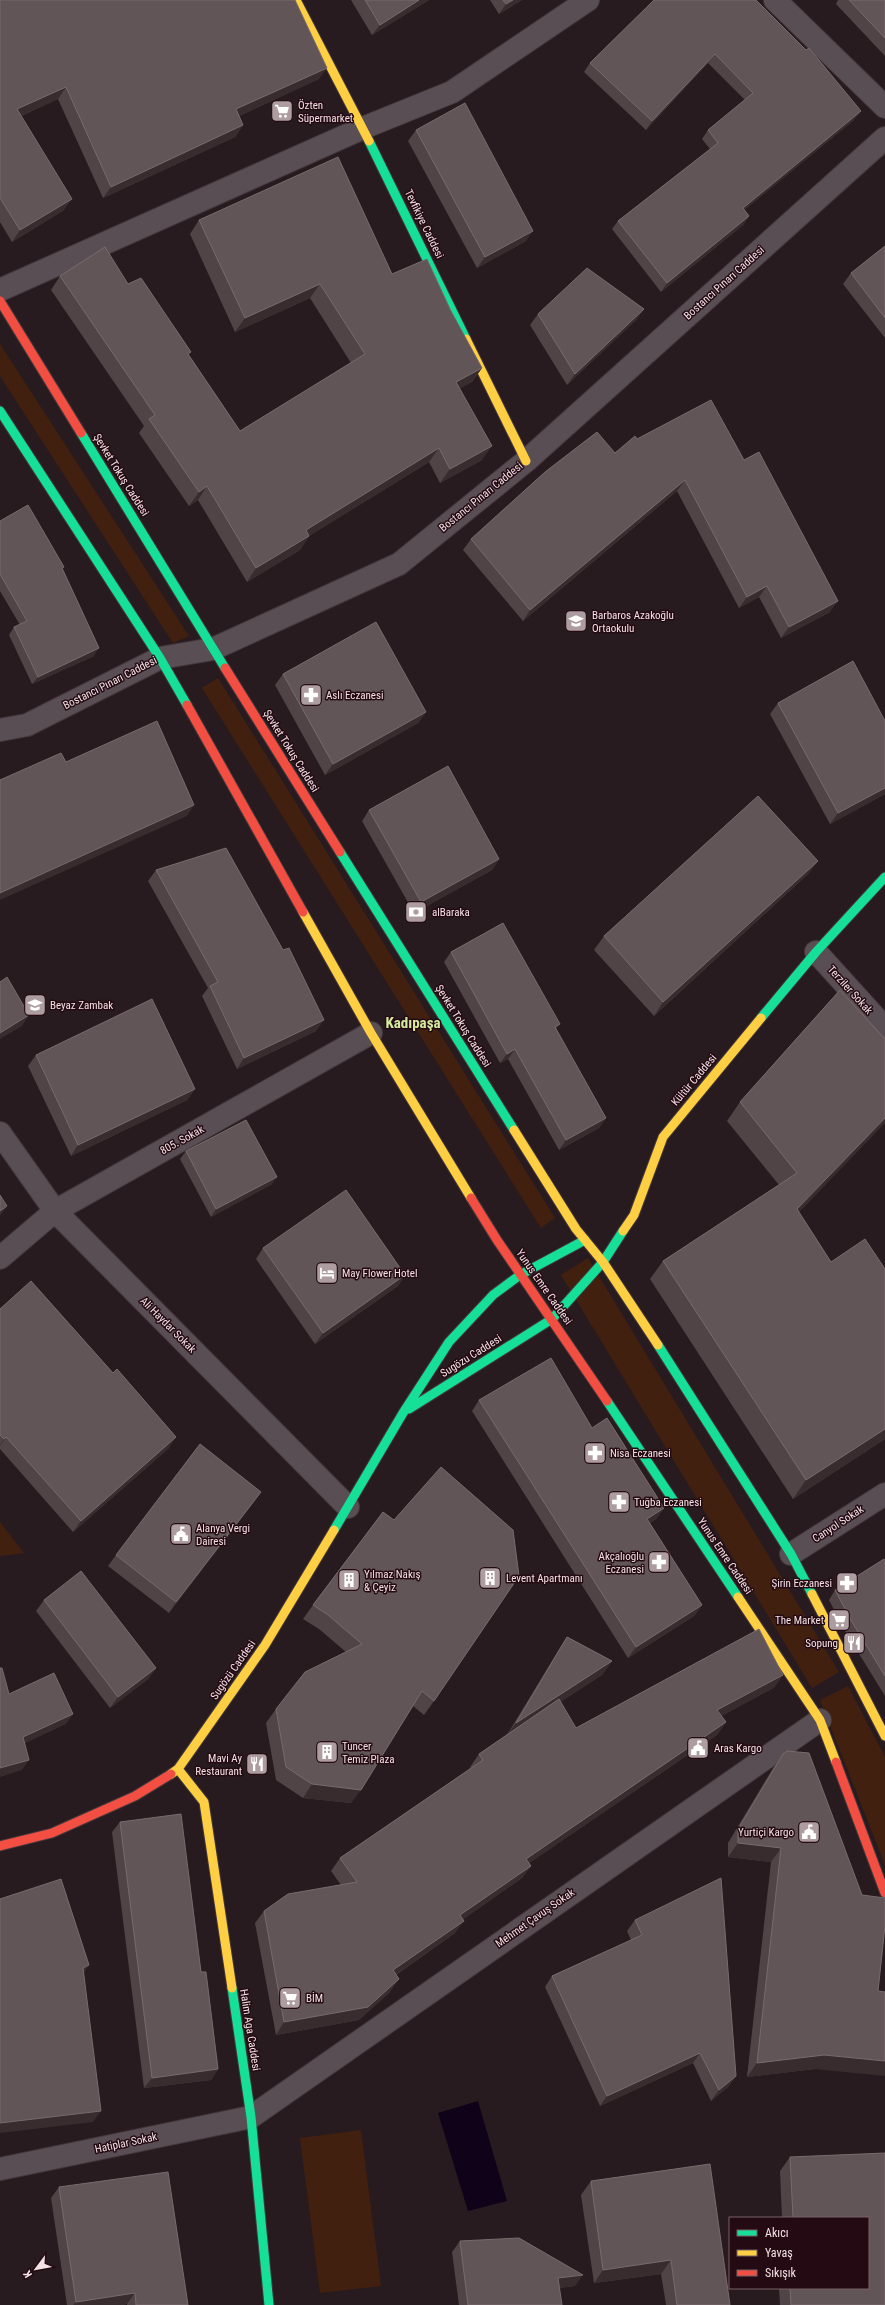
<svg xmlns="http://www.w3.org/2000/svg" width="885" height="2305" viewBox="0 0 885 2305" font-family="'Roboto Condensed',sans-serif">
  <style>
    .green { fill: #42200f }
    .water { fill: #100218 }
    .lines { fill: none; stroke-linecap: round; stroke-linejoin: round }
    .street-casing { stroke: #44383c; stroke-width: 24 }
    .fast-casing { stroke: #44383c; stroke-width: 11 }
    .slow-casing { stroke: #44383c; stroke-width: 11 }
    .jam-casing { stroke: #44383c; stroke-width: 11 }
    .street { stroke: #5a4e55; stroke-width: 22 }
    .fast { stroke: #16e098; stroke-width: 9 }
    .slow { stroke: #ffcf43; stroke-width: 9 }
    .jam { stroke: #f24e42; stroke-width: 9 }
    .wall { fill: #504446 }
    .shaded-wall { fill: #392c2f }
    .building { fill: #625557; stroke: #796b6d }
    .labels { text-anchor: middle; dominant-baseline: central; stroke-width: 3; stroke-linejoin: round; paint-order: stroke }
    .poi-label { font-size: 11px; fill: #f4e1e5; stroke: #240b13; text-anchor: start }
    .street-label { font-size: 11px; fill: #f4e1e5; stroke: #240b13 }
    .district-label { font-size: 15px; font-weight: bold; fill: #d6ea9e; stroke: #240b13 }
  </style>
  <rect width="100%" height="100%" fill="#281b1f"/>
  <path class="green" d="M0,344L189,636L173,643L0,376Z
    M218,678L555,1218L541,1228L202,688Z
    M588,1258L839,1672L812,1688L561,1275Z
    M0,1522L24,1553L0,1556Z
    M848,1686L885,1757V1865L820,1700Z
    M361,2130L381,2286L320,2293L300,2138Z"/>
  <path class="water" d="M478,2101L507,2201L468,2211L438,2113Z"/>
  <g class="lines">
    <g class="street-casing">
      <path id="street" d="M775,0L885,107
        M0,290L363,128L452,92L588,0
        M0,730L27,725L160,658L213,649L399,564L526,461L885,138
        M816,952L885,1028
        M0,1133L55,1211L348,1507
        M0,1258L55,1211L371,1033
        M791,1554L885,1494
        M0,2169L251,2117L820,1720"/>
    </g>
    <g class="fast-casing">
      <path id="fast" d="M369,141L466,339
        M0,411L160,658L187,705
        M81,433L225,668
        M340,852L514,1130
        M761,1018L816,952L885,877
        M658,1345L791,1554L812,1594
        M607,1401L738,1597
        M409,1409L552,1319L603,1262L623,1231
        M334,1530L403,1413L449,1342L493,1295L520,1275L585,1240
        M232,1988L251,2117L269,2305"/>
    </g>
    <g class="slow-casing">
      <path id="slow" d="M296,0L369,141
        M466,339L526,461
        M303,912L371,1033L471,1198
        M514,1130L576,1229L603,1262L658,1345
        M623,1231L634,1215L663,1137L761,1018
        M812,1594L885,1736
        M738,1597L820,1720L836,1762
        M178,1769L204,1802L232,1988
        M171,1774L178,1769L265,1645L334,1530"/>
    </g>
    <g class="jam-casing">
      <path id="jam" d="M0,301L81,433
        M225,668L340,852
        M187,705L303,912
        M471,1198L497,1240L607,1401
        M836,1762L885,1893
        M0,1846L52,1833L135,1796L171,1774"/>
    </g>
    <use href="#street" class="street"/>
    <use href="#fast" class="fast"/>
    <use href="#slow" class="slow"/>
    <use href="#jam" class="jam"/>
  </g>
  <path class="wall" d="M0,0H295L319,79L239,116L243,125L235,137L103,198L58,99L21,116L64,210L12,242L0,222Z
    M351,0H429L372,35Z
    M490,0H522L499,14Z
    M654,0L854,120L744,210L749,216L743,225L661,292L612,229L618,221L710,149L702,139L708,130L745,100L708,63L646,130L584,72L590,63Z
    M838,0H885V56L836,4Z
    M416,130L526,241L477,268L408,141Z
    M199,220L392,274L451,311L482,368L472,382L460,388L482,460L440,483L429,462L309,536L300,550L247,582L198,500L189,506L139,433L144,426L51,290L60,276L128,284L189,356L240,431L351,363L310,298L235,332L190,234Z
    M885,246V338L843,284L851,273Z
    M644,309L636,320L567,385L530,325L538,314Z
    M637,439L744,460L830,612L781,638L759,597L739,608L677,491L523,621L463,550L471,539L615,453Z
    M0,521L62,569L94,656L32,684L9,635L14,627L20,625L0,591Z
    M283,674L426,712L418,723L325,775L275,685Z
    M778,703L885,721V794L830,824L770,714Z
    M369,810L499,859L492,870L414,913L362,821Z
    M818,861L808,874L654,1016L594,950L604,936Z
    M156,870L316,1031L237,1069L202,996L208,988L148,881Z
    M451,952L560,1024L556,1029L606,1118L599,1128L559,1150L508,1059L500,1063L444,962Z
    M840,990L799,1212L831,1262L885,1439L793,1499L650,1279L663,1261L779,1185L727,1121L740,1102Z
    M36,1055L195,1089L187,1100L71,1156L28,1066Z
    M186,1151L272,1184L211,1217L180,1159Z
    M263,1248L405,1275L398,1286L315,1344L256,1259Z
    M0,1309L169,1448L73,1532L0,1449Z
    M479,1400L592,1428L664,1508L656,1519L650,1523L702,1605L694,1616L628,1658L472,1411Z
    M253,1503L169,1613L108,1566L116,1555Z
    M383,1512L434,1701L424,1715L413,1706L351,1803L303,1798L276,1780L266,1723L276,1709L346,1652L319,1629L303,1619L313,1605Z
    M885,1561V1696L845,1631L829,1600L835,1590Z
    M44,1600L156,1668L148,1679L110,1708L36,1611Z
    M567,1637L612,1661L602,1675L560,1702L576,1728L775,1687L721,1716L726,1722L717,1735L529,1863L531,1866L522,1878L463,1919L455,1933L396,1975L390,1992L359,2020L276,2035L255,1923L264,1911L341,1885L331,1871L340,1858L471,1768L470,1767L479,1754L507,1735L558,1651Z
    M783,1754L878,1991L815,2069L747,2077L771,1862L728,1857V1843L773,1768Z
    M120,1822L201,1972L218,2069L211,2080L144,2088L112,1832Z
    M635,1920L736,2076L728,2087L711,2101L693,2063L600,2106L545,1987L552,1976L631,1940L627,1931Z
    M885,2153V2305H780L779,2288H868V2218H782L780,2171L790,2157Z
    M591,2181L730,2305H666L661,2274L594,2283L581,2195Z
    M59,2187L188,2305H127V2304L121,2305H67L51,2198Z
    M460,2241L575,2286L559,2288L562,2305H459L452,2252Z"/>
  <path class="shaded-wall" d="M419,0H429L372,35L380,25Z
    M513,0H522L499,14L506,4Z
    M715,54L708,63L646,130L652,121Z
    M327,68L319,79L228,121L236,109Z
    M66,87L58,99L9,121L17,109Z
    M861,111L854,120L736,217L743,208Z
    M243,125L235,137L103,198L111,187Z
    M72,199L64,210L12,242L20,230Z
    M749,216L743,225L661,292L667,283Z
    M533,231L526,241L477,268L485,257Z
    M320,284L310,298L235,332L245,318Z
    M644,309L636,320L567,385L575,374Z
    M482,368L472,382L447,396L456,382Z
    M492,446L482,460L440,483L450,469Z
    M439,448L429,462L296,544L306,530Z
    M685,480L677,491L523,621L530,610Z
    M207,486L198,500L189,506L199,492Z
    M309,536L300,550L247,582L256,568Z
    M767,586L759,597L739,608L747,597Z
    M838,601L830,612L781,638L789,627Z
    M99,648L94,656L32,684L38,677Z
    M426,712L418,723L325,775L333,764Z
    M885,788V794L830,824L838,813Z
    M194,805L187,816L0,900V893Z
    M499,859L492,870L414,913L421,902Z
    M818,861L808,874L654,1016L663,1002Z
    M29,1015L22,1026L0,1039V1033Z
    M324,1020L316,1031L237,1069L244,1058Z
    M560,1024L553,1034L555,1027Z
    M515,1049L508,1059L500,1063L507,1054Z
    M195,1089L187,1100L71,1156L78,1145Z
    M606,1118L599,1128L559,1150L566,1140Z
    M885,1118V1123L784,1228L797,1209Z
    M277,1177L272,1184L211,1217L216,1209Z
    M7,1206L0,1216V1211Z
    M405,1275L398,1286L315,1344L323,1333Z
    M885,1429V1439L793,1499L806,1480Z
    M6,1437L0,1446V1445L4,1439Z
    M176,1437L169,1448L73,1532L81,1521Z
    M261,1492L253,1503L169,1613L176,1602Z
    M664,1508L656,1519L639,1530L647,1519Z
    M702,1605L694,1616L628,1658L636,1647Z
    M612,1661L602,1675L506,1736L516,1723Z
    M156,1668L148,1679L110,1708L118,1697Z
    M783,1675L775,1687L709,1723L717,1710Z
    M73,1714L66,1724L15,1748L23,1737Z
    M726,1722L717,1735L518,1871L526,1859Z
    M29,1760L22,1770L0,1777V1768Z
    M312,1784L361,1790L351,1803L303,1798Z
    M738,1843L781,1848L771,1862L728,1857Z
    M531,1866L522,1878L451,1928L460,1915Z
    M464,1921L455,1933L384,1983L393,1970Z
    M89,1965L82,1976L83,1968Z
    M399,1979L390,1992L359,2020L276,2035L284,2022Z
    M700,2053L693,2063L600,2106L607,2096Z
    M824,2055L885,2061V2076L815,2069L747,2077L757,2063Z
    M218,2069L211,2080L144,2088L152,2078Z
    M736,2076L728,2087L711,2101L719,2090Z
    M101,2111L93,2122L0,2133V2123Z
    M671,2260L661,2274L594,2283L603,2270Z
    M583,2275L575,2286L550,2289L558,2278Z
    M135,2293L127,2304L121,2305H73L76,2302Z"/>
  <path class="building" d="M0,0H295L327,68L236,109L243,125L111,187L66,87L17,109L72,199L20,230L0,198Z
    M365,0H419L380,25Z
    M503,0H513L506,4Z
    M654,0H756L806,50L809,48L861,111L743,208L749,216L667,283L618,221L718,143L708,130L753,93L715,54L652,121L590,63Z
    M849,0H885V38Z
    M465,103L533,231L485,257L416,130Z
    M338,157L392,274L427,259L451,311L482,368L456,382L492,446L450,469L439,448L306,530L309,536L256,568L207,486L199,492L149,419L155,415L60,276L105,247L128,284L141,278L191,352L188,354L240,431L365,354L320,284L245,318L199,220Z
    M885,246V318L851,273Z
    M587,268L644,309L575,374L538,314Z
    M711,400L744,460L759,452L838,601L789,627L767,586L747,597L685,480L530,610L471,539L545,472L597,432L615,453L635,436L637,439Z
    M28,505L64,567L62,568L99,648L38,677L14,627L27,621L0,574V521Z
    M376,622L426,712L333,764L283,674Z
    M853,661L885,721V788L838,813L778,703Z
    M157,721L194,805L0,893V780L61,753L66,762Z
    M448,766L499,859L421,902L369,810Z
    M758,796L818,861L663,1002L604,936Z
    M226,848L283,950L289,948L324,1020L244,1058L210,986L218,982L156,870Z
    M503,923L560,1024L555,1027L606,1118L566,1140L515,1049L507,1054L451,952Z
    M7,977L29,1015L0,1033V982Z
    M840,990L885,1039V1118L797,1209L831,1262L865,1239L885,1269V1429L806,1480L663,1261L797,1173L740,1102Z
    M152,999L195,1089L78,1145L36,1055Z
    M246,1120L277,1177L216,1209L186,1151Z
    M346,1190L405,1275L323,1333L263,1248Z
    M0,1195L7,1206L0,1211Z
    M31,1281L113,1373L117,1369L176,1437L81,1521L6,1437L4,1439L0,1435V1309Z
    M551,1358L592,1428L607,1418L664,1508L647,1519L702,1605L636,1647L479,1400Z
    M200,1444L261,1492L176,1602L116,1555Z
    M441,1467L513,1530L519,1576L434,1701L422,1691L361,1790L312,1784L286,1767L276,1709L305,1672L362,1644L328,1615L313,1605L383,1512L394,1520Z
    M884,1559L885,1561V1676L852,1622L835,1590Z
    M81,1571L156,1668L118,1697L44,1600Z
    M759,1629L783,1675L717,1710L726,1722L526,1859L531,1866L460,1915L464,1921L393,1970L399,1979L368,2007L284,2022L264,1911L288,1894L357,1882L340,1858L483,1760L479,1754L559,1699L576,1728Z
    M567,1637L612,1661L516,1723Z
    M0,1668H2L9,1694L54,1673L73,1714L23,1737L29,1760L0,1768Z
    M787,1751L809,1753L862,1895L885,1898V1926L878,1991L885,1992V2061L824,2055L757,2063L781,1848L738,1843V1829L783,1754Z
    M181,1814L201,1972H206L218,2069L152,2078L120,1822Z
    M721,1878L736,2076L719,2090L700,2053L607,2096L552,1976L642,1935L635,1920Z
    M61,1879L89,1965L83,1968L101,2111L0,2123V1899Z
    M885,2153V2305H791L790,2288H868V2218H793L790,2157Z
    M710,2164L730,2305H677L671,2260L603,2270L591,2181Z
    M168,2172L188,2305H136L135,2293L76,2302L59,2187Z
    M519,2238L583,2275L558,2278L562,2305H468L460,2241Z"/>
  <defs>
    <g id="supermarket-square" transform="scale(1.15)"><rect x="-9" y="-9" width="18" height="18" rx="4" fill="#ad9ca0" stroke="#240b13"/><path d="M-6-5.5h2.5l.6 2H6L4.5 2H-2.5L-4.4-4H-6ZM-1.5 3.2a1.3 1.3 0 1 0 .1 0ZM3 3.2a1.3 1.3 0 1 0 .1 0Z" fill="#fff"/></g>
    <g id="school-square" transform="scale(1.15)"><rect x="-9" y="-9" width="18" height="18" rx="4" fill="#ad9ca0" stroke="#240b13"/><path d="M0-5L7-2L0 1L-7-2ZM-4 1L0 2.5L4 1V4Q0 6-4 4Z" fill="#fff"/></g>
    <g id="pharmacy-square" transform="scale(1.15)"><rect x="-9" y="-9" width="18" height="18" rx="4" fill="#ad9ca0" stroke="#240b13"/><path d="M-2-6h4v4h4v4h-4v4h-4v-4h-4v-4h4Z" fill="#fff"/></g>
    <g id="bank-square" transform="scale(1.15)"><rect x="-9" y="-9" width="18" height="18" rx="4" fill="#ad9ca0" stroke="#240b13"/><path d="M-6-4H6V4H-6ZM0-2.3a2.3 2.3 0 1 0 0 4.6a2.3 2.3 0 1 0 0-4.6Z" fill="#fff"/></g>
    <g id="hotel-square" transform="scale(1.15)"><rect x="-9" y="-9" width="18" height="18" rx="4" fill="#ad9ca0" stroke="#240b13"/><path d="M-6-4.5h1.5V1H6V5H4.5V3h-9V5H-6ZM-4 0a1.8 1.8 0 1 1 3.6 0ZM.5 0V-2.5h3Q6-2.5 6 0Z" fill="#fff"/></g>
    <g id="civic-square" transform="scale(1.15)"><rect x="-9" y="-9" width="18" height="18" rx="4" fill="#ad9ca0" stroke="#240b13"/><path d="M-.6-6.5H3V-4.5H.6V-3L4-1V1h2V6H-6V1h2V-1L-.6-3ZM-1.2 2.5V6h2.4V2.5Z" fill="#fff"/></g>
    <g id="building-square" transform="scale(1.15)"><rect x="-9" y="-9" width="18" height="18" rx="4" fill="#ad9ca0" stroke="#240b13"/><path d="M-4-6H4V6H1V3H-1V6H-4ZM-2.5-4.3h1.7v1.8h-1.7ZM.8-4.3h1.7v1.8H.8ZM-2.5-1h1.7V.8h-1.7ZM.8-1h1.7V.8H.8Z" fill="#fff"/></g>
    <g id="restaurant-square" transform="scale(1.15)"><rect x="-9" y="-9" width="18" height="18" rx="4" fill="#ad9ca0" stroke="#240b13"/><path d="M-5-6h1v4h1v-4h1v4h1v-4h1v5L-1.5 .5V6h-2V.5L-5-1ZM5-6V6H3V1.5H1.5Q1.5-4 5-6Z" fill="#fff"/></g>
  </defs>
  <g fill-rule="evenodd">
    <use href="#supermarket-square" x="282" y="111"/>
    <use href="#school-square" x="576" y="621"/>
    <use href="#pharmacy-square" x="311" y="695"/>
    <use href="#bank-square" x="416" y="912"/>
    <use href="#school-square" x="35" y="1005"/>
    <use href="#hotel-square" x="327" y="1273"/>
    <use href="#pharmacy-square" x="595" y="1453"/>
    <use href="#pharmacy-square" x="619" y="1502"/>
    <use href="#civic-square" x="181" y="1534"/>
    <use href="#pharmacy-square" x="659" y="1562"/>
    <use href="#building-square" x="490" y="1578"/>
    <use href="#building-square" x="349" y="1580"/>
    <use href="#pharmacy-square" x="847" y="1583"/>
    <use href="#supermarket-square" x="839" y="1620"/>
    <use href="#restaurant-square" x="854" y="1643"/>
    <use href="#civic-square" x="698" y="1748"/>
    <use href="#building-square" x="327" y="1752"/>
    <use href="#restaurant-square" x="257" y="1764"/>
    <use href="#civic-square" x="809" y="1832"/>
    <use href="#supermarket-square" x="290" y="1998"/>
  </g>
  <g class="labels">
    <g class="poi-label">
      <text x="298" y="105">Özten<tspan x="298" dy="13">Süpermarket</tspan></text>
      <text x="592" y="615">Barbaros Azakoğlu<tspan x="592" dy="13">Ortaokulu</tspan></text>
      <text x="326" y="695">Aslı Eczanesi</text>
      <text x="432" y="912">alBaraka</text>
      <text x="50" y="1005">Beyaz Zambak</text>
      <text x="342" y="1273">May Flower Hotel</text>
      <text x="610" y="1453">Nisa Eczanesi</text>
      <text x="634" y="1502">Tuğba Eczanesi</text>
      <text x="196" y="1528">Alanya Vergi<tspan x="196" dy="13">Dairesi</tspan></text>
      <text x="644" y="1556" text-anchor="end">Akçalıoğlu<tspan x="644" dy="13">Eczanesi</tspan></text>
      <text x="364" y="1574">Yılmaz Nakış<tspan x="364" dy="13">&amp; Çeyiz</tspan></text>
      <text x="506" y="1578">Levent Apartmanı</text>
      <text x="832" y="1583" text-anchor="end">Şirin Eczanesi</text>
      <text x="824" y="1620" text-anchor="end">The Market</text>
      <text x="838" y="1643" text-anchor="end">Sopung</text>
      <text x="342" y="1746">Tuncer<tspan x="342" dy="13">Temiz Plaza</tspan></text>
      <text x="714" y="1748">Aras Kargo</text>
      <text x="242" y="1758" text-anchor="end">Mavi Ay<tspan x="242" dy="13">Restaurant</tspan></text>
      <text x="794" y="1832" text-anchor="end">Yurtiçi Kargo</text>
      <text x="306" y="1998">BİM</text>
    </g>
    <g class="street-label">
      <text transform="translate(424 224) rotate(64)">Tevfikiye Caddesi</text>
      <text transform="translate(724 283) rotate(-42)">Bostancı Pınarı Caddesi</text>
      <text transform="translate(121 475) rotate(58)">Şevket Tokuş Caddesi</text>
      <text transform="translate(481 497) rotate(-39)">Bostancı Pınarı Caddesi</text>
      <text transform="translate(110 683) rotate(-27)">Bostancı Pınarı Caddesi</text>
      <text transform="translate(291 751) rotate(58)">Şevket Tokuş Caddesi</text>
      <text transform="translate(850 990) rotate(48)">Terziler Sokak</text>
      <text transform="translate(463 1026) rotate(58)">Şevket Tokuş Caddesi</text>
      <text transform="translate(694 1080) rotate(-50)">Kültür Caddesi</text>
      <text transform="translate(182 1140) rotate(-29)">805. Sokak</text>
      <text transform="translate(544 1287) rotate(55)">Yunus Emre Caddesi</text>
      <text transform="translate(168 1325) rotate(45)">Ali Haydar Sokak</text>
      <text transform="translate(471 1356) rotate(-32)">Sugözu Caddesi</text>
      <text transform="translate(838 1524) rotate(-33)">Canyol Sokak</text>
      <text transform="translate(725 1556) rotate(56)">Yunus Emre Caddesi</text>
      <text transform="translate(233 1670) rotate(-55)">Sugözü Caddesi</text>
      <text transform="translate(535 1918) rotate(-35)">Mehmet Çavuş Sokak</text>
      <text transform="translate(250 2030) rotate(81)">Halim Aga Caddesi</text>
      <text transform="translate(126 2143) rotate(-12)">Hatiplar Sokak</text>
    </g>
    <g class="district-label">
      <text x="413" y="1023">Kadıpaşa</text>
    </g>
  </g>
  <rect x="729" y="2217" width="140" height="72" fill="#240b13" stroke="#776167"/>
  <rect x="737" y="2230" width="20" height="6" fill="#16e098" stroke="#776167"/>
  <text x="765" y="2237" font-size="12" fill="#f4e1e5">Akıcı</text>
  <rect x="737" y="2250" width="20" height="6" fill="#ffcf43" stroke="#776167"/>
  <text x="765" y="2257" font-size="12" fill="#f4e1e5">Yavaş</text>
  <rect x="737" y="2270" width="20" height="6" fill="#f24e42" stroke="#776167"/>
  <text x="765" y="2277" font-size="12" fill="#f4e1e5">Sıkışık</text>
  <g transform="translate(36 2269) rotate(238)" stroke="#240b13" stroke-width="3" paint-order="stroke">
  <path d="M0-3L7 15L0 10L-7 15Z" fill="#f4e1e5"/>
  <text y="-6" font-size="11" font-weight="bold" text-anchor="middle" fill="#f4e1e5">K</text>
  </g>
</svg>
